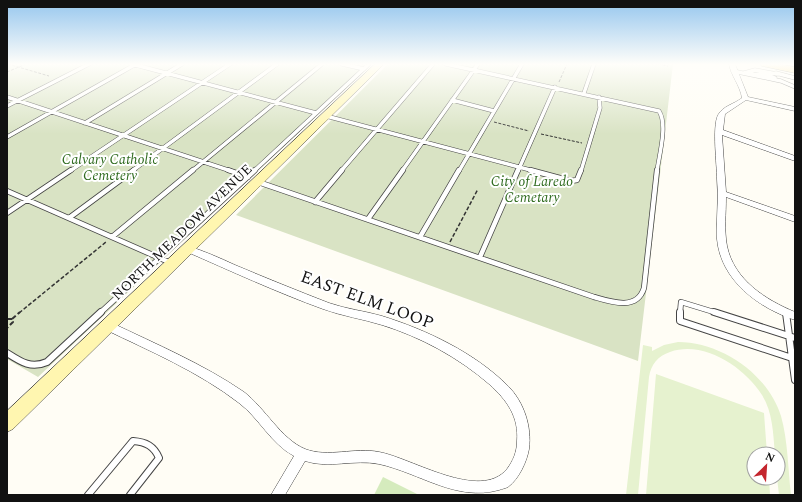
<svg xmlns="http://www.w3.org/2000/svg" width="802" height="502" viewBox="0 0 802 502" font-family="Spectral,serif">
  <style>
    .green { fill: #d5ebbd }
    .cemetery { fill: #d9e3c4 }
    .pitch { fill: #e6f2cf }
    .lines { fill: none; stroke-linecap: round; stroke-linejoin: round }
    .service-far2-casing { stroke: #444; stroke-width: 4.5 }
    .service-far1-casing { stroke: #444; stroke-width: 6 }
    .service-casing { stroke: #444; stroke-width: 8 }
    .minor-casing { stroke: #444; stroke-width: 1 }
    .secondary-casing { stroke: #333; stroke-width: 1 }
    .primary-casing { stroke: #222; stroke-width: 1 }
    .path-far2 { stroke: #333; stroke-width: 1; stroke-dasharray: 3 1.5; stroke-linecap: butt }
    .path-far1 { stroke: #333; stroke-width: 1.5; stroke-dasharray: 4 2; stroke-linecap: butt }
    .path { stroke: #333; stroke-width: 2; stroke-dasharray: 5 2.5; stroke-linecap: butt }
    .service-far2 { stroke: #fff; stroke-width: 3.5 }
    .service-far1 { stroke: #fff; stroke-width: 4.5 }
    .service { stroke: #fff; stroke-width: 6 }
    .minor { fill: #fff; fill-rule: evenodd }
    .secondary { fill: #fff6b0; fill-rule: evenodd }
    .primary { fill: #f9d66b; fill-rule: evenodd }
    .labels { text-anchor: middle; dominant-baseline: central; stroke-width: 4; stroke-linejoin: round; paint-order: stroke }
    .park-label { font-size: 14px; font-style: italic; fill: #2f6b1f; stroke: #fff }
    .street-label { font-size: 14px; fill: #111; stroke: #fff }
    .near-street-label { font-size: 17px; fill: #111; stroke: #fff }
  </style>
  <rect width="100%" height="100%" fill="#fffdf5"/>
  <path class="green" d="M383,477L419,495H374Z"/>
  <path class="cemetery" d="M7,64H371L38,377L7,359Z
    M388,64H673L638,361L236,215Z"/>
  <path class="pitch" d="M678,342C721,342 768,374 781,416C788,441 788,469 791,495H779L777,478L778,454H775C773,433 773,413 762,395C744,367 704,340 670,352C658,356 651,364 649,377L638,495H626L643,345L652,347V351L664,345Z
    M656,374L764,413L767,454H754V478H769L770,495H646Z"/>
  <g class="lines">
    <g class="service-far2-casing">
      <path id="service-far2" d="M132,64L316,113
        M342,64L364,69
        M446,64L659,111C668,125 659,155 657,171
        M733,71L781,81L795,87
        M744,73L755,70L777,74
        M776,73L795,78
        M753,74L768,75L775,78
        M584,93L594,64
        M7,97L231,171
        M452,100L494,111
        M7,106L89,64
        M326,116L534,171
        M85,123L182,64
        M7,137L136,64
        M70,171L230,64
        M132,171L277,64
        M192,171L322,64
        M254,171L369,64
        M341,171L433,64
        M402,171L478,64
        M459,171L522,64
        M518,171L555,87
        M581,171L600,108L599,97"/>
    </g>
    <g class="service-far1-casing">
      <path id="service-far1" d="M228,170L248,177
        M530,170L571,181L577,180L581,170
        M258,182L594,297C611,302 637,311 644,288L657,170
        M7,191L171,263
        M315,202L342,170
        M7,213L71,170
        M69,218L134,170
        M368,219L403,170
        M112,237L193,170
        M420,237L459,170
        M480,257L518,170
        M100,313L255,170
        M680,313L681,302L717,313"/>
    </g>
    <g class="service-casing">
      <path id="service" d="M680,312V321L795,359
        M714,312L795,338
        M786,313L795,380
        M7,353C21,362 31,369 47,362L101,312
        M88,495L133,441C146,442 154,446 159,458L130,495"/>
    </g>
    <g class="minor-casing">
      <path id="minor" d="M729,64H735L748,97L795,107V111L746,100L725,114L723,130L795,156V161L722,135L726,192L795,216V222L726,197C726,214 724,230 727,246C734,280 766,300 795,312V320C759,308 721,281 717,239C716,219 719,199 717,179C717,165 712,127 718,115C723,106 734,104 742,98C740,85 731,76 729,64Z
        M188,246C204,251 220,258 235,265C266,278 298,291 329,303C346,309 365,311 382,316C427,330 475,353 508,386C524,402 532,427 529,449C527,461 519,479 508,487C506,488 502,489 499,490C456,502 420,473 379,464C354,459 329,469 305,461L285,495H271L294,456C271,444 259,418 239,403C199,372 150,351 104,329L103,326L104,323L108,322L112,323C156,344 203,364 244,392C265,408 281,439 305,449C328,458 355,447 379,452C412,458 480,502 507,469C513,461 517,452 517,441C519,417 507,400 489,384C459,358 421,337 382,325C363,319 342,316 323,309C276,292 231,271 185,251L184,249Z"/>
    </g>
    <g class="secondary-casing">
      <path id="secondary" d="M375,64H384L13,429L7,432V411Z"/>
    </g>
    <g class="primary-casing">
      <path id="primary" d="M760,64H778L795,67V73L762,66Z"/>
    </g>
    <path class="path-far2" d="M8,64L49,76
      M658,64L668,66
      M7,72L26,64
      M559,82L567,64
      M494,122L529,131
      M541,134L582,143"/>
    <path class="path-far1" d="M450,242L478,189
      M19,313L106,242"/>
    <path class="path" d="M7,319H12L13,322L7,328
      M12,319L20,312"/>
    <use href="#service-far2" class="service-far2"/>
    <use href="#service-far1" class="service-far1"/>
    <use href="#service" class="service"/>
    <use href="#minor" class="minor"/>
    <use href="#secondary" class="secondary"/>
    <use href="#primary" class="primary"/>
  </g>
  <linearGradient id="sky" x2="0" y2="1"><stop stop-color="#95c6ee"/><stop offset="0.48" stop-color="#fffefa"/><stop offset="1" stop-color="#fffefa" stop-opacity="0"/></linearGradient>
  <rect width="802" height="134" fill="url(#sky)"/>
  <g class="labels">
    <g class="park-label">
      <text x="110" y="159">Calvary Catholic<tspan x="110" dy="16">Cemetery</tspan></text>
      <text x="532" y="181">City of Laredo<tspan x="532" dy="16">Cemetary</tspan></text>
    </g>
    <g class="street-label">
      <text transform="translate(182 232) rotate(-44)">NORTH MEADOW AVENUE</text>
    </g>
    <g class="near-street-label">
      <text transform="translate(367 300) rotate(20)">EAST ELM LOOP</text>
    </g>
  </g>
  <rect width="802" height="502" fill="none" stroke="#111111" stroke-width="16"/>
  <g transform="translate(766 466) rotate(25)"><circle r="19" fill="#ffffff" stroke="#a0a0a0"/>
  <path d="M0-3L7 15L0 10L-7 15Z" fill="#c4262e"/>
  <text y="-6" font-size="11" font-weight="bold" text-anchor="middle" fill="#111111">N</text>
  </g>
</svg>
